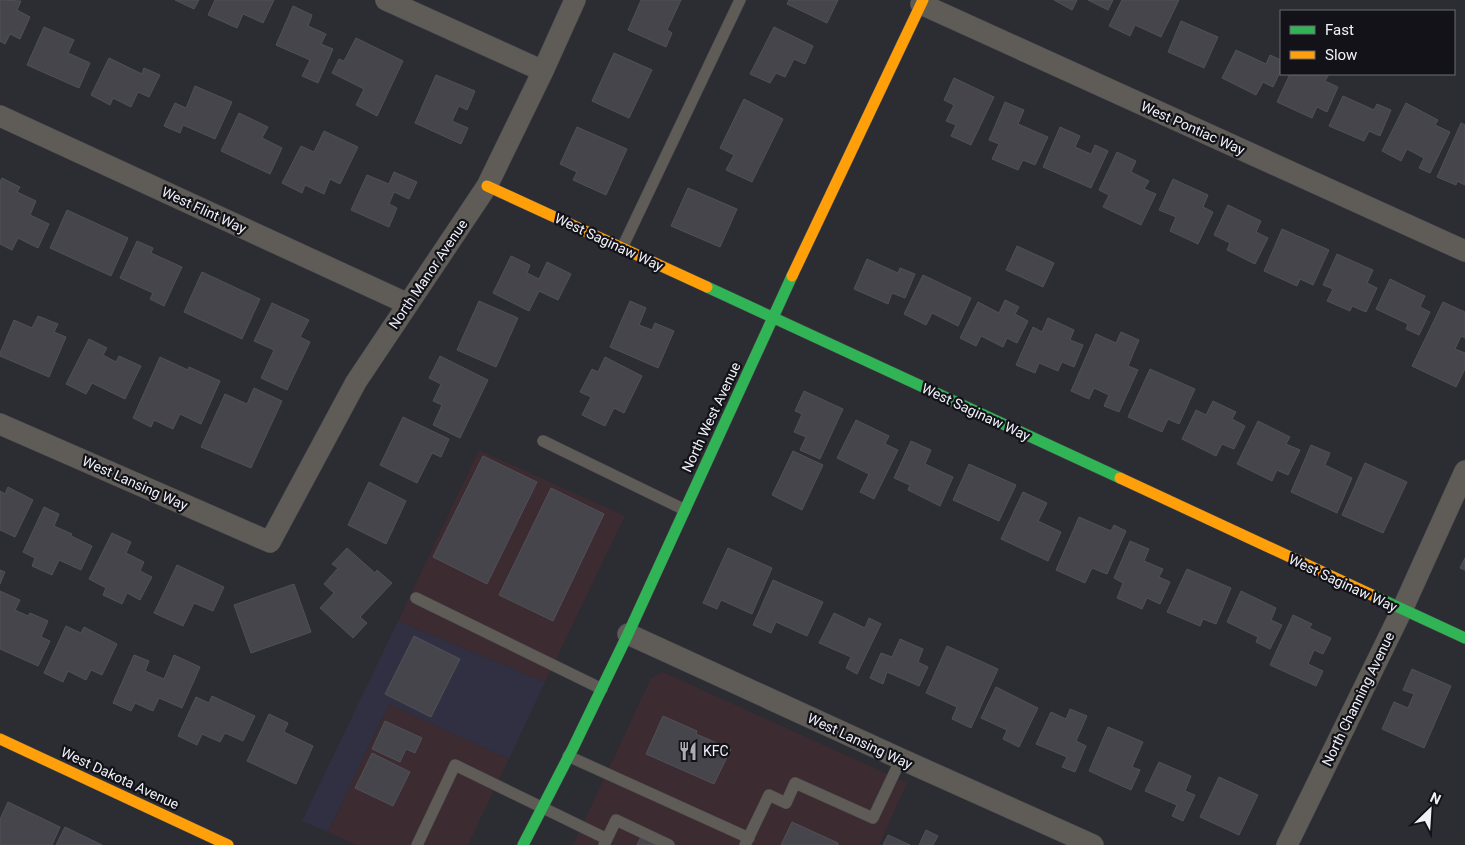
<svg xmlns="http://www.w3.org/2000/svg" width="1465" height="845" viewBox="0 0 1465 845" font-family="Roboto,sans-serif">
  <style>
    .commercial { fill: #3c2b30 }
    .built { fill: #303042 }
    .building { fill: #45454b; stroke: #505057 }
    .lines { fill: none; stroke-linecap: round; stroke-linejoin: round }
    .lane-casing { stroke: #48484e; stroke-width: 12 }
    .street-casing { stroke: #48484e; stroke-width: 22 }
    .fast-casing { stroke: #48484e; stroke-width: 12 }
    .slow-casing { stroke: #48484e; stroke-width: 12 }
    .lane { stroke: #5f5c57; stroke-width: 11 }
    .street { stroke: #5f5c57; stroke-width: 21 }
    .fast { stroke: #30b455; stroke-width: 11 }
    .slow { stroke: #ff9f0a; stroke-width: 11 }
    .labels { text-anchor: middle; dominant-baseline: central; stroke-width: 4.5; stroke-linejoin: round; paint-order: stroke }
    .street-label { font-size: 14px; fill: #f1f1fa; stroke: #121218 }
    .poi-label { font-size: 14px; fill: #f1f1fa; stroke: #121218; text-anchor: start }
  </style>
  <rect width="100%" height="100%" fill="#2c2c33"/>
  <path class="commercial" d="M479,450L625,516L545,682L398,621Z
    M663,672L907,783L879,845H573L651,678Z
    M389,704L509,759L468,845H356L328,832Z"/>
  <path class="built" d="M398,621L545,682L509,759L389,704L328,832L302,821Z"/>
  <path class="building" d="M0,0L21,1L17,10L30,17L20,39L10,34L5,44L0,41Z
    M175,0H199L194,9Z
    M215,0H274L263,23L243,14L237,28L208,15Z
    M641,0H681L667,30L672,33L666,47L628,30Z
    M789,0H838L827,23L787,4Z
    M1054,0H1077L1072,10Z
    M1088,0H1113L1108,10Z
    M1122,0H1179L1161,37L1135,25L1130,36L1109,26Z
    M293,6L312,15L308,26L326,34L321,44L333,49L318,83L302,76L310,60L276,45Z
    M1181,21L1218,37L1204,68L1168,52Z
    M44,27L74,40L68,53L90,63L79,88L27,65Z
    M774,27L813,46L805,64L794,59L785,77L776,73L770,83L750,74Z
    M356,38L403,61L377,116L356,105L364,89L332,73L339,59L344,61Z
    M1236,50L1266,64L1270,55L1281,60V70L1273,87L1263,82L1256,95L1222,78Z
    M614,53L652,70L629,118L592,101Z
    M109,58L142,74L144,68L160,75L149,97L138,92L131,107L113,98L110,105L91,95Z
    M1290,74H1295L1300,76L1301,74H1329L1325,81L1338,87L1327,112L1317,107L1312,118L1277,102Z
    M436,75L475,91L467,110L459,106L452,121L468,128L461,144L415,123Z
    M954,78L994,97L971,145L951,136L956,125L946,121L954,105L944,100Z
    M195,86L232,102L215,139L183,125L180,133L164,126L175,103L186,108Z
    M1343,96L1374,110L1377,104L1391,110L1380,136L1369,131L1364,141L1329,126Z
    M744,99L783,119L752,182L726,170L734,155L720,148Z
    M1005,102L1024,110L1018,124L1048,137L1035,165L1023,160L1018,170L992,159L999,144L989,140Z
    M1406,103L1438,120L1435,125L1450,132L1430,173L1419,168L1424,158L1407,149L1401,161L1382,151Z
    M239,113L268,127L262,138L282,148L270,174L221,151Z
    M1461,123L1465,125V185L1457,181L1456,185L1437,177Z
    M577,127L627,149L606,195L573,180L577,172L560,164Z
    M1060,127L1080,136L1075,147L1091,154L1095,145L1108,151L1091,188L1043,167Z
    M324,131L358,147L340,184L330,179L324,194L305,185L302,193L282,183L301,146L314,152Z
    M1117,152L1136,161L1131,172L1149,181L1144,189L1156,194L1141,225L1103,207L1109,195L1099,190Z
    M394,172L417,182L409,199L394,192L389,204L397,208L389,227L351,210L367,175L389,184Z
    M2,178L20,187L17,192L36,201L30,215L49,224L38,248L18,238L12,250L0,244V182Z
    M1173,179L1208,195L1203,207L1213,212L1198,244L1170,231L1176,217L1159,210Z
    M688,188L737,209L720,247L671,226Z
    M1228,205L1261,221L1256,232L1268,238L1255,264L1227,250L1230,243L1214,235Z
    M67,210L128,238L111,276L50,248Z
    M1282,229L1329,250L1313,285L1300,279L1297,286L1264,271Z
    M137,241L153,248L151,253L182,267L164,306L150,299L153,293L120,278Z
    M1017,246L1054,263L1043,287L1006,270Z
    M1337,254L1373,270L1367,283L1377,288L1366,312L1352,306L1350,311L1327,301L1333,289L1323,285Z
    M511,256L530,265L527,273L539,279L547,262L571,274L558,300L539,291L529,311L493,293Z
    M867,259L898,273L900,268L915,274L905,298L892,293L888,304L854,289Z
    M202,272L260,299L242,339L184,312Z
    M923,275L971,298L958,326L932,313L926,325L904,314Z
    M1390,279L1425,296L1420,307L1430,312L1419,335L1406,329L1408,324L1376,309Z
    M1005,300L1019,307L1015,314L1028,321L1017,343L1007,338L1003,347L981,336L976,346L960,338L978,302L999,313Z
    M479,301L518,318L496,367L457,350Z
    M630,301L646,308L639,325L652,330L655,323L674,331L658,368L610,347Z
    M1443,302L1465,312V338L1461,336L1455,349L1465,353V369L1456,387L1412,366Z
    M272,303L309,320L300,337L310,342L287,390L261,378L274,350L254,341Z
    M38,316L58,324L54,332L66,337L49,377L0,356V353L14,320L32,328Z
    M1048,318L1074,330L1070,340L1083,345L1074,367L1062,362L1058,371L1039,363L1035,373L1016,365L1033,327L1042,332Z
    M1121,332L1139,340L1128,366L1138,370L1119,412L1104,406L1109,395L1094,388L1089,399L1071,391L1096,334L1116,343Z
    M89,339L107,348L103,355L116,362L119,356L141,366L125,399L92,383L86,394L66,384Z
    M440,356L488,380L460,438L433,425L442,405L433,401L441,384L429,378Z
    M160,357L188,370L189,367L220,381L201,424L180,414L173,429L154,420L151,427L133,418Z
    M605,357L642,376L624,413L614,408L605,426L582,415L591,397L580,392L592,369L598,372Z
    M1150,369L1195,389L1179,424L1168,419L1162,432L1128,417Z
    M254,388L282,401L251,468L201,447L225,394L247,404Z
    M804,391L843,409L820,459L800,450L806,437L794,432L802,414L795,411Z
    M1213,401L1236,412L1232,419L1245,426L1234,449L1222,444L1216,456L1182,439L1196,410L1206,415Z
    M403,417L449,439L441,457L432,453L417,483L380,465Z
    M856,420L889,436L885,444L898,450L874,499L860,492L869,474L837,458Z
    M1258,421L1290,437L1286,444L1300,450L1288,475L1277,470L1272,481L1237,464Z
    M911,441L931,450L925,464L953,477L940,506L908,490L910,485L894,478Z
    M1311,445L1330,453L1325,465L1352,478L1337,513L1291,492Z
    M793,451L823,465L802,510L772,495Z
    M483,456L537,482L487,584L433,557Z
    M1365,463L1407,482L1383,533L1342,515Z
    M969,464L1016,485L999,521L953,500Z
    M369,482L406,501L386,544L348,525Z
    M8,487L33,500L15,537L0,530V491L5,494Z
    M551,488L604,514L553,621L499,595Z
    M1023,492L1047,503L1038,521L1061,532L1048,561L1001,539Z
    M44,507L59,514L54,526L72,534L71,536L92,546L81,570L59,560L52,575L32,566L35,558L23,552Z
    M1079,517L1111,531L1114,525L1126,531L1107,574L1092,568L1085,583L1056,570Z
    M112,533L131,542L126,553L144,562L140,571L152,577L140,600L127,593L122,604L103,595L106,588L89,579Z
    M1130,541L1149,549L1144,561L1163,569L1159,577L1170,582L1160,604L1147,598L1142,609L1117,598L1123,583L1114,578Z
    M347,548L375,573L377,570L392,583L360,617L367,623L353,638L320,608L334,593L324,584L338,568L332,564Z
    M728,548L772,568L752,614L721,600L717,609L703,603Z
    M1465,558V570L1460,568Z
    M177,565L224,587L213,611L194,603L183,626L154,613Z
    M1187,569L1231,588L1216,624L1203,619L1200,626L1167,612Z
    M0,570L5,572L0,584Z
    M773,580L823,602L807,636L776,622L771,633L753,625Z
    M294,584L311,632L251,653L234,605Z
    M0,591L20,600L15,610L28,616L30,613L48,621L41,637L50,641L38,666L0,649Z
    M1241,591L1276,608L1271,620L1282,625L1270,649L1256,642L1258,637L1227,622Z
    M834,613L865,628L869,618L881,624L857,674L846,668L851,657L819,643Z
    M1293,615L1312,624L1309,628L1331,638L1323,654L1314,650L1308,664L1323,671L1316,686L1270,665Z
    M66,626L81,633L84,627L117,644L102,675L91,670L86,680L68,671L63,682L44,673Z
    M414,636L460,659L431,717L385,694Z
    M900,639L923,649L918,662L928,667L919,686L887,672L883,684L870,678L881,653L892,657Z
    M947,646L998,669L971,728L952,719L957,707L926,693Z
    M134,655L149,661L145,671L164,679L174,655L200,667L182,708L159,698L153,711L135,703L131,711L113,703Z
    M1412,669L1451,686L1424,748L1382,729L1394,702L1408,708L1414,694L1403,690Z
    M996,687L1038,708L1019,747L1003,739L1007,730L981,718Z
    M212,696L255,716L243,741L225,733L220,742L202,734L197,745L178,736L196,697L209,703Z
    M1070,709L1087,716L1076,741L1086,746L1075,772L1062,767L1067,757L1036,744L1051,712L1066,719Z
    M269,714L288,723L284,732L313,746L296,784L247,761Z
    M663,716L697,731L696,734L731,749L714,784L646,754Z
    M385,721L422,738L415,753L406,749L400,762L372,749Z
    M1108,727L1143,742L1132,767L1140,770L1131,790L1089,771Z
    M372,753L410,772L393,806L355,788Z
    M1159,762L1191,776L1185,791L1195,795L1183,821L1172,816L1177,805L1145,791Z
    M1219,777L1258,795L1239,835L1200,817Z
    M8,802L60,827L52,845H0V819Z
    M792,822L838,843V845H781Z
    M65,827L102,845H56Z
    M926,830L938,836L933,845H919Z
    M888,835L910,845H883Z
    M641,837L659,845H637Z"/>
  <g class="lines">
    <g class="lane-casing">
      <path id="lane" d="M622,248L740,0
        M543,441L685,510
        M416,598L602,689
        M568,756L749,838
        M417,845L455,765L607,839
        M604,845L616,820L669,845
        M745,845L769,795L786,803L795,783L873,818L901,759"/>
    </g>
    <g class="street-casing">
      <path id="street" d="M386,0L543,71
        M921,4L1465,251
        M0,116L408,304
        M0,424L270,542L356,382L487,186L543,71L575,0
        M628,634L901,759L1093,845
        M1287,845L1402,610L1465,471"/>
    </g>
    <g class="fast-casing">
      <path id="fast" d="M707,287L1120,478
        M1372,595L1465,638
        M523,845L573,748L628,634L792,276"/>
    </g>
    <g class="slow-casing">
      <path id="slow" d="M487,186L707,287
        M792,276L923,0
        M1120,478L1372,595
        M0,739L228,845"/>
    </g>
    <use href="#lane" class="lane"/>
    <use href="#street" class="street"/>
    <use href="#fast" class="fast"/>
    <use href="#slow" class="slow"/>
  </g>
  <defs>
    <g id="restaurant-bare" transform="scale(1.5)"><path d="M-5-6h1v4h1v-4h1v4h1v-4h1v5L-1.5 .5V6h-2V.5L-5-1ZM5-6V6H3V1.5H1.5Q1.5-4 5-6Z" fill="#acacb4" stroke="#121218" stroke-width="2.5" paint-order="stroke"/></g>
  </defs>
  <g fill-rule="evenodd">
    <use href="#restaurant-bare" x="688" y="751"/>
  </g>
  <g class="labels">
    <g class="street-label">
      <text transform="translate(1193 128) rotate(24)">West Pontiac Way</text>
      <text transform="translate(204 210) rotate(25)">West Flint Way</text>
      <text transform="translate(609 242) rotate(25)">West Saginaw Way</text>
      <text transform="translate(428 274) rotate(-56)">North Manor Avenue</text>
      <text transform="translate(976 412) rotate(25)">West Saginaw Way</text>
      <text transform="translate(711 417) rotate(-65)">North West Avenue</text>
      <text transform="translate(135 483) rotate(24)">West Lansing Way</text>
      <text transform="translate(1343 583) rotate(25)">West Saginaw Way</text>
      <text transform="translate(1358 699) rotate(-64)">North Channing Avenue</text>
      <text transform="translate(860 741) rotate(25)">West Lansing Way</text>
      <text transform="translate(120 778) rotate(25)">West Dakota Avenue</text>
    </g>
    <g class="poi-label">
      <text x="703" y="751">KFC</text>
    </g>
  </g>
  <rect x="1280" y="10" width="175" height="65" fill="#121218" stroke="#6b6b72"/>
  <rect x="1290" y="26" width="25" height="8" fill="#30b455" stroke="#6b6b72"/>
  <text x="1325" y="35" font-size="15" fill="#f1f1fa">Fast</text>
  <rect x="1290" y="51" width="25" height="8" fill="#ff9f0a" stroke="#6b6b72"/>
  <text x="1325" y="60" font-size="15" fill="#f1f1fa">Slow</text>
  <g transform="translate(1430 810) rotate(25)" stroke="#121218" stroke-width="4" paint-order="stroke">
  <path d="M0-4L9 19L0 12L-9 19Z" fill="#f1f1fa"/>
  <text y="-8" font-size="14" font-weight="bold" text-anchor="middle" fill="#f1f1fa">N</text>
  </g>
</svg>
